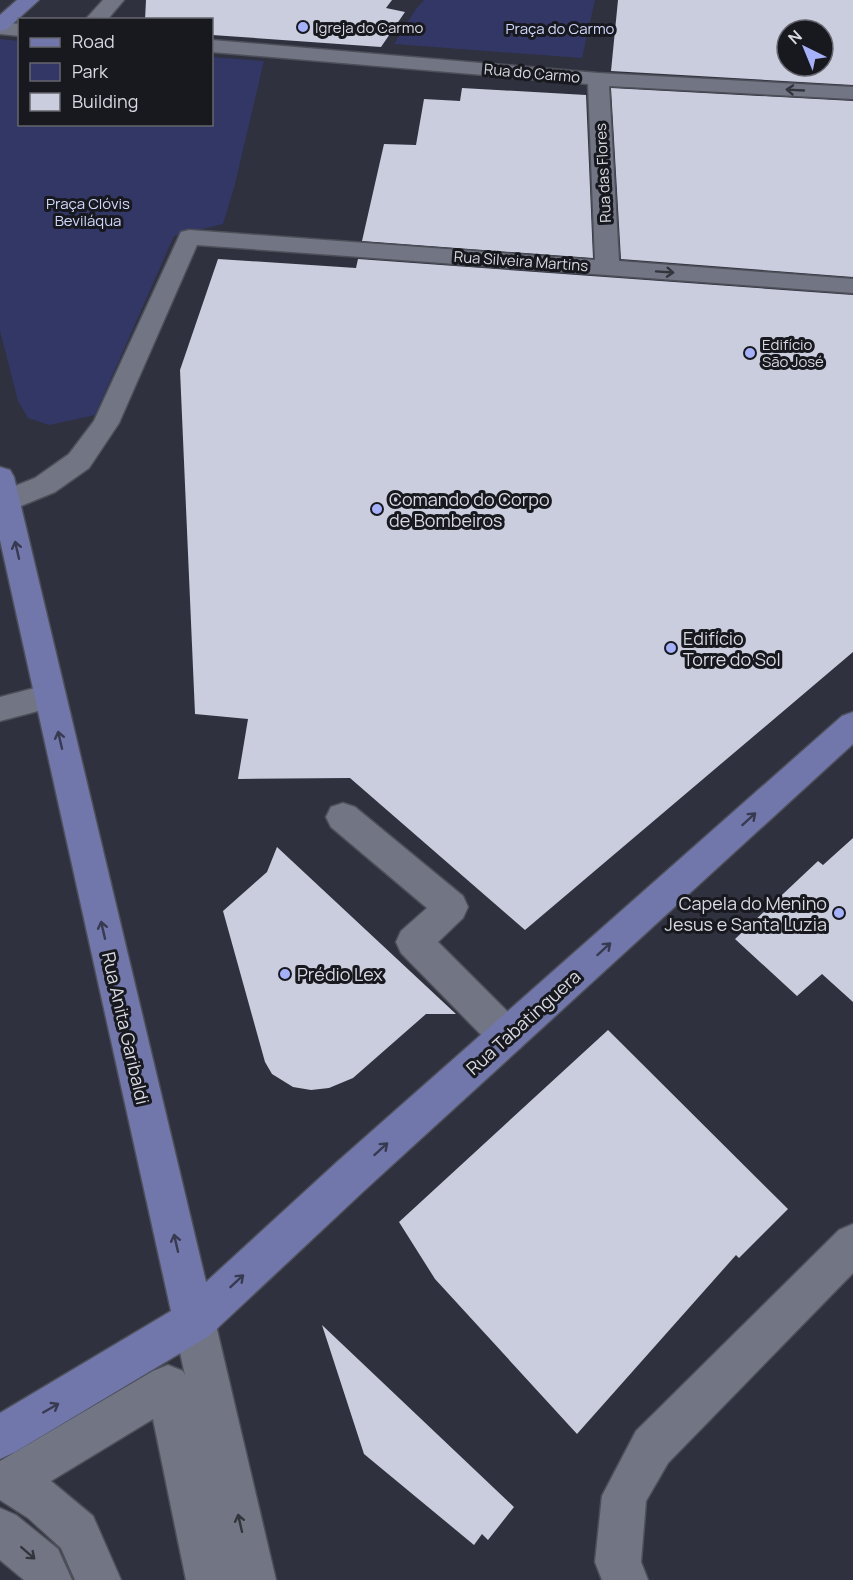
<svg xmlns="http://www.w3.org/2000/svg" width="853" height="1580" viewBox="0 0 853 1580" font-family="Manrope,sans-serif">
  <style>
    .green { fill: #333765 }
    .building { fill: #cacddd; fill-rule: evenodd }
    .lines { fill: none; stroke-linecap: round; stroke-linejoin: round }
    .minor-casing { stroke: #4d4f59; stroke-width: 3 }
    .major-casing { stroke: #4d4f59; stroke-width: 3 }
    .minor { fill: #727584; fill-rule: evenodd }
    .major { fill: #7177aa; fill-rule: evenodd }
    .oneway { stroke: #33353d }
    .oneway2 { stroke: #373a50 }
    .poi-dot { fill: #a6b1fc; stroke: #18191f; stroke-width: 2 }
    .labels { text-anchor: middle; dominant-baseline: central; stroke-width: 6; stroke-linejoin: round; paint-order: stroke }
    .far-poi-label { font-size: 15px; fill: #d8d9e2; stroke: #18191f; text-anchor: start }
    .far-park-label { font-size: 15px; fill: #d0d7fc; stroke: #18191f }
    .far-street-label { font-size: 15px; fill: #d8d9e2; stroke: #18191f }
    .poi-label { font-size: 18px; fill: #d8d9e2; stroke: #18191f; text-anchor: start }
    .street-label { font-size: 18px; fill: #d8d9e2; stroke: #18191f }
  </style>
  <rect width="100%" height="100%" fill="#2f313e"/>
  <path class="green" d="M424,0H595L582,58L394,44L416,9Z
    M0,39L19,41L20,124H212V57L264,61L234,188L223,224L174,236L95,415L49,425L28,418L18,401L0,331Z"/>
  <path class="building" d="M146,0H392L386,8L405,12L381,47L212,35V20H145Z
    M618,0H853V85L611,71ZM787,30H823V66H787Z
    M462,88L586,95L593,258L362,241L384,144L416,145L424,99L460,101Z
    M611,88L853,101V277L621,259Z
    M218,259L356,268L358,259L853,295V652L525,930L350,778L238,779L248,719L195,714L180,370Z
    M853,838V1002L822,974L797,996L735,939L818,861L823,865Z
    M277,847L456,1014H426L353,1078L329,1088L311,1090L293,1087L272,1074L265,1062L223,911L267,872Z
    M608,1030L788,1209L739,1258L736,1255L577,1434L435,1279L399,1222Z
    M322,1325L514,1507L488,1540L482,1534L474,1545L364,1454Z"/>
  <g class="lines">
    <g class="minor-casing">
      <path id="minor" d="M103,0H124L107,20H85Z
        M0,22L20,24V36L0,34Z
        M212,40L598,73L853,87V99L609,86L619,261L853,279V293L197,245L119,423L89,468L55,492L16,508L6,511L0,509V492L35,478L69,454L94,421L181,232L189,230L595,260L588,84L212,52Z
        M50,684L61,687L66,696L61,705L0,721V697Z
        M343,803L355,807L463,896L468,907L463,918L438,942L520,1024L526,1036L520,1048L507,1053L494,1048L401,953L396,942L401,931L427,908L331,827L326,817L331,807Z
        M853,1224V1273L668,1463L646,1501L641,1562L648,1580H602L595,1562L602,1496L636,1431L839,1230Z
        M194,1300L209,1306L215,1321L276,1580H186L153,1419L51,1481L93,1516L121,1580H75L61,1548L28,1518L0,1500V1461L153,1371L168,1365L183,1371L185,1375L173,1321L179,1306Z
        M0,1508L16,1515L58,1549L72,1580H24L0,1560Z"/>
    </g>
    <g class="major-casing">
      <path id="major" d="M17,0H39L7,29L0,31V15Z
        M0,467L10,470L14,477L206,1282L338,1161L842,716L853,712V744L366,1189L209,1336L15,1452L0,1459V1413L171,1311L0,540Z"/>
    </g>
    <use href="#minor" class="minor"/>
    <use href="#major" class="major"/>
  </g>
  <defs><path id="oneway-shaft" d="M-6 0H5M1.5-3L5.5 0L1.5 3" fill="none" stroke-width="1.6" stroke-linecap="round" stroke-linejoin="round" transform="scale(1.5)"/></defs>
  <g class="oneway">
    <use href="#oneway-shaft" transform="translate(795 90) rotate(-177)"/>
    <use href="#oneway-shaft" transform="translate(665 272) rotate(4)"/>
    <use href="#oneway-shaft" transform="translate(240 1523) rotate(-103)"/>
    <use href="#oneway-shaft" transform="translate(28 1553) rotate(41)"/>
  </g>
  <g class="oneway2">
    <use href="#oneway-shaft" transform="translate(17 550) rotate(-103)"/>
    <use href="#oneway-shaft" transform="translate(60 740) rotate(-103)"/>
    <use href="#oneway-shaft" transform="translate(749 819) rotate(-42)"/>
    <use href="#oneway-shaft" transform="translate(103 930) rotate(-103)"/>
    <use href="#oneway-shaft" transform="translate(604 949) rotate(-42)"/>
    <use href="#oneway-shaft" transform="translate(381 1149) rotate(-42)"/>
    <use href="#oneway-shaft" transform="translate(176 1243) rotate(-103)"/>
    <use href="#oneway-shaft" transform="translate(237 1281) rotate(-43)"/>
    <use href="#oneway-shaft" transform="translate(51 1408) rotate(-30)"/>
  </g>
  <g class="poi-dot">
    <circle cx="303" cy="27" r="6"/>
    <circle cx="750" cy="353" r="6"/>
    <circle cx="377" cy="509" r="6"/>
    <circle cx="671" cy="648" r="6"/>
    <circle cx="839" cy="913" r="6"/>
    <circle cx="285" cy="974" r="6"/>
  </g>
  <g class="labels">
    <g class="far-poi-label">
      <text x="315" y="27">Igreja do Carmo</text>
      <text x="762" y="344">Edifício<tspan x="762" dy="17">São José</tspan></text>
    </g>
    <g class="far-park-label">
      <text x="560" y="28">Praça do Carmo</text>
      <text x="88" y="203">Praça Clóvis<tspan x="88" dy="17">Beviláqua</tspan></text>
    </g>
    <g class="far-street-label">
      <text transform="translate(532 73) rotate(5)">Rua do Carmo</text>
      <text transform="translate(603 173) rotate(-93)">Rua das Flores</text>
      <text transform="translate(521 261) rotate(4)">Rua Silveira Martins</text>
    </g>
    <g class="poi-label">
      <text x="389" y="499">Comando do Corpo<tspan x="389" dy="21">de Bombeiros</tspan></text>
      <text x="683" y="638">Edifício<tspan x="683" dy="21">Torre do Sol</tspan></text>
      <text x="827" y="903" text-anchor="end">Capela do Menino<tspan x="827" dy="21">Jesus e Santa Luzia</tspan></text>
      <text x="297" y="974">Prédio Lex</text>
    </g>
    <g class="street-label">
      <text transform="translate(523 1022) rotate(-42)">Rua Tabatinguera</text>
      <text transform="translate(126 1028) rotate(77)">Rua Anita Garibaldi</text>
    </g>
  </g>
  <rect x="18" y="18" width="195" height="108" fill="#18191f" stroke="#65666d" stroke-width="1.5"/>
  <rect x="30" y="38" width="30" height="9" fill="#7177aa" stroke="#65666d" stroke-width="1.5"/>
  <text x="72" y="48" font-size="18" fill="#d8d9e2">Road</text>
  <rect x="30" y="63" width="30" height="18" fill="#333765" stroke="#65666d" stroke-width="1.5"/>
  <text x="72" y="78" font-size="18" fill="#d8d9e2">Park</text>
  <rect x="30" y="93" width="30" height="18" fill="#cacddd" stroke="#65666d" stroke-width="1.5"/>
  <text x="72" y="108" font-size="18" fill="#d8d9e2">Building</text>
  <g transform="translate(805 48) rotate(317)"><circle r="28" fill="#18191f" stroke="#65666d" stroke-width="1.5"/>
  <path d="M0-4.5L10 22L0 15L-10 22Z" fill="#a6b1fc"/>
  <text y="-9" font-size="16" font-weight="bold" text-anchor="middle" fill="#d8d9e2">N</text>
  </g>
</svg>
